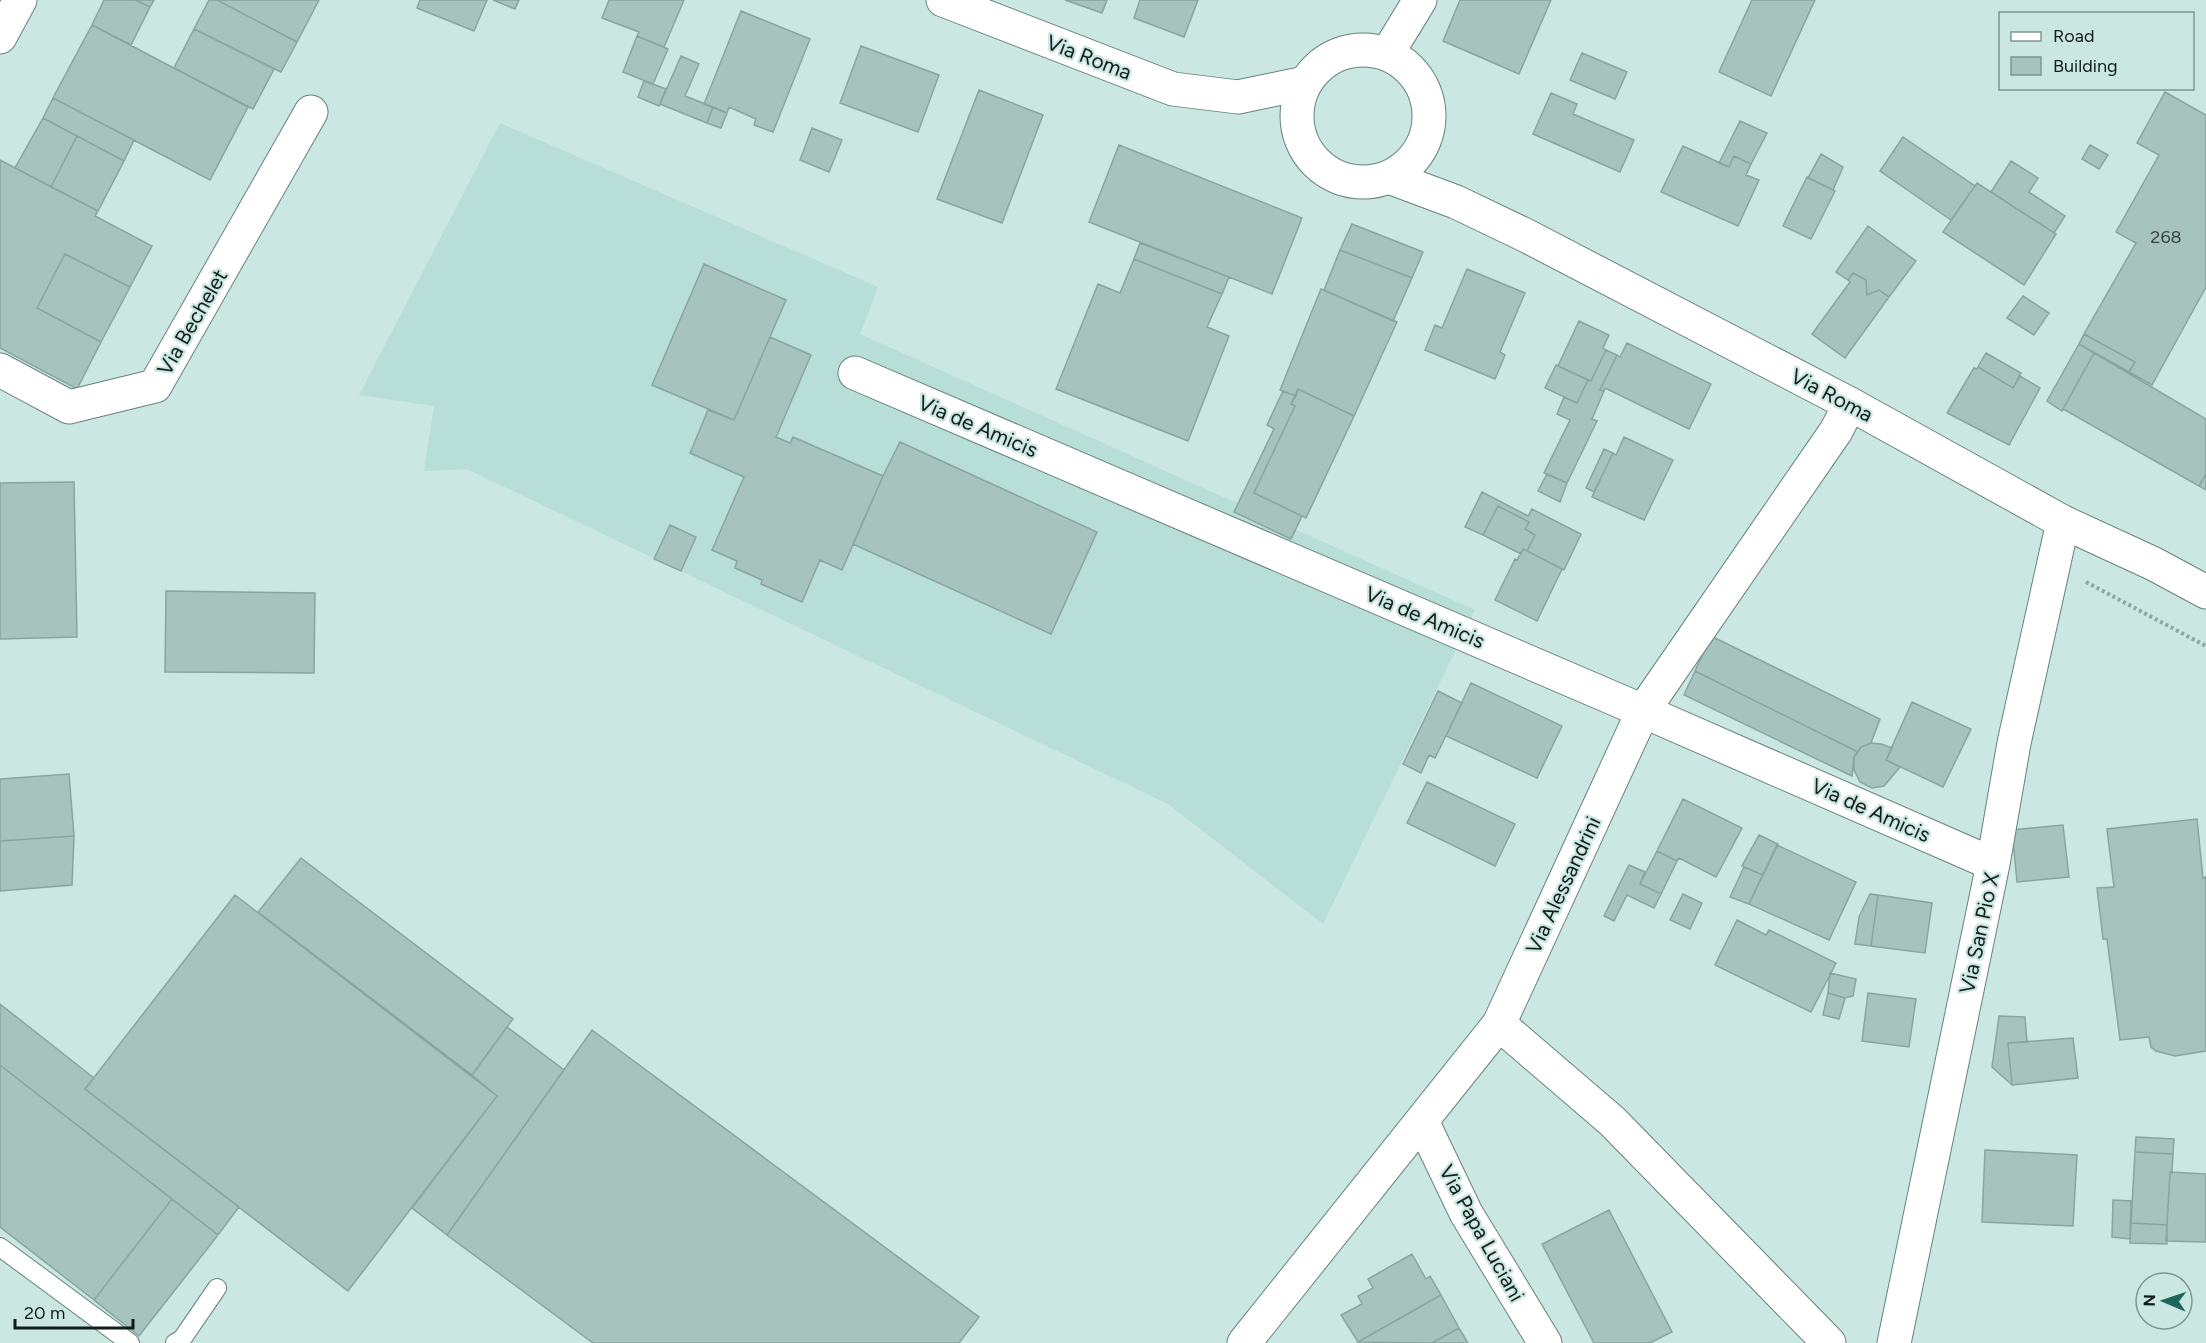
<svg xmlns="http://www.w3.org/2000/svg" width="2206" height="1343" viewBox="0 0 2206 1343" font-family="Figtree,sans-serif">
  <style>
    .built { fill: #b7ded7 }
    .building { fill: #a7c3be; stroke: #8aa5a0; stroke-width: 1.5 }
    .lines { fill: none; stroke-linecap: round; stroke-linejoin: round }
    .service-casing { stroke: #68827d; stroke-width: 20 }
    .minor-casing { stroke: #68827d; stroke-width: 35 }
    .secondary-casing { stroke: #68827d; stroke-width: 35 }
    .path { stroke: #8fa6a2; stroke-width: 4; stroke-dasharray: 3 3; stroke-linecap: butt }
    .service { stroke: #fff; stroke-width: 18 }
    .minor { stroke: #fff; stroke-width: 33 }
    .secondary { stroke: #fff; stroke-width: 33 }
    .labels { text-anchor: middle; dominant-baseline: central; stroke-width: 4.5; stroke-linejoin: round; paint-order: stroke }
    .number-label { font-size: 18px; fill: #374644 }
    .street-label { font-size: 21px; fill: #121d1b; stroke: #cae7e2 }
  </style>
  <rect width="100%" height="100%" fill="#cae7e2"/>
  <path class="built" d="M500,123L878,287L860,334L1475,610L1323,924L1168,804L467,469L424,471L434,406L359,395Z"/>
  <path class="building" d="M104,0H135L150,7L131,45L92,25Z
    M135,0H154L150,7Z
    M209,0H217L297,42L281,72L194,29Z
    M217,0H319L297,42Z
    M420,0H487L474,31L417,8Z
    M493,0H519L515,9Z
    M609,0H684L664,47L637,36L639,32L602,18Z
    M1065,0H1107L1102,13Z
    M1140,0H1198L1184,37L1134,18Z
    M1460,0H1551L1519,74L1443,41Z
    M1752,0H1815L1771,96L1719,72Z
    M741,11L810,39L773,132L754,125L756,119L729,107L727,113L704,104Z
    M92,25L248,107L210,180L53,98Z
    M194,29L274,69L253,109L174,68Z
    M637,36L668,49L653,84L623,72Z
    M861,46L939,75L918,132L840,103Z
    M1582,53L1627,72L1615,99L1570,80Z
    M681,56L699,64L685,96L713,107L707,123L660,104Z
    M644,81L666,89L659,106L638,97Z
    M979,90L1043,115L1002,223L937,199Z
    M2165,92L2206,115V287L2152,385L2129,372L2135,362L2084,334L2136,243L2116,232L2159,155L2137,143Z
    M1551,93L1577,104L1573,114L1634,140L1620,172L1533,134Z
    M53,98L134,140L124,161L43,118Z
    M713,107L727,113L721,128L707,123Z
    M43,118L77,136L51,187L15,168Z
    M1740,121L1767,133L1751,164L1734,156L1729,167L1719,163Z
    M812,128L842,140L829,172L800,160Z
    M77,136L124,161L98,211L51,187Z
    M1903,137L1975,186L1951,220L1880,171Z
    M1119,145L1302,218L1272,294L1089,222Z
    M2090,145L2108,155L2099,169L2082,159Z
    M1683,146L1729,167L1734,156L1751,164L1746,175L1759,180L1738,226L1661,192Z
    M1821,154L1843,167L1833,190L1808,178Z
    M0,160L98,211L95,216L152,246L130,287L65,254L37,308L101,342L77,389L0,348Z
    M2011,161L2038,178L2029,192L2065,216L2054,233L1991,192Z
    M1807,177L1835,191L1811,239L1783,226Z
    M1977,183L2056,234L2024,285L1943,232Z
    M1352,224L1423,252L1412,278L1340,250Z
    M1868,226L1916,261L1889,297L1879,290L1867,295L1866,280L1853,273L1848,280L1836,272Z
    M1140,243L1229,277L1222,294L1134,259Z
    M1340,250L1412,278L1393,321L1324,290Z
    M65,254L130,287L101,342L37,308Z
    M1134,259L1222,294L1207,327L1229,336L1188,441L1056,389L1098,284L1120,293Z
    M704,264L786,300L734,420L652,385Z
    M1467,269L1525,293L1500,352L1505,355L1495,379L1425,350L1435,325L1442,328Z
    M1853,273L1866,280L1867,295L1879,290L1889,297L1845,358L1812,334L1850,282L1848,280Z
    M1321,289L1397,322L1354,416L1298,389L1296,396L1280,390Z
    M2023,296L2049,313L2034,335L2007,318Z
    M1579,321L1609,335L1603,348L1606,350L1591,381L1558,366Z
    M2084,334L2135,362L2129,372L2079,344Z
    M770,337L811,355L776,437L790,443L793,437L883,476L842,570L820,560L802,602L761,584L762,580L735,568L737,561L712,550L744,477L690,453L708,410L734,420Z
    M1627,343L1711,384L1689,429L1605,388L1604,391L1600,390L1617,355L1620,357Z
    M2079,344L2094,353L2062,411L2047,401Z
    M1606,350L1617,355L1600,390L1604,391L1592,419L1597,421L1567,483L1544,473L1570,420L1557,414L1564,397L1577,403L1588,380L1591,381Z
    M1986,353L2021,373L2013,388L1978,367Z
    M2094,353L2206,419V474L2199,486L2063,409Z
    M1556,365L1588,380L1577,403L1545,388Z
    M1978,367L2013,388L2020,376L2040,388L2009,445L1947,413L1974,368L1977,369Z
    M1298,389L1354,416L1306,518L1254,493L1295,406L1291,404Z
    M1283,391L1296,396L1291,404L1295,406L1254,493L1302,516L1291,539L1234,512L1274,429L1267,425Z
    M1624,437L1673,460L1644,520L1592,497L1613,453L1616,455Z
    M900,442L1097,532L1051,634L853,544L883,476Z
    M1604,449L1613,453L1594,492L1586,488Z
    M1547,474L1567,483L1560,502L1538,491Z
    M2206,474V490L2199,486Z
    M74,482L77,637L0,639V483Z
    M1482,492L1528,516L1532,509L1581,534L1564,570L1527,551L1535,535L1525,529L1529,522L1498,506L1483,535L1465,527Z
    M1498,506L1529,522L1525,529L1535,535L1527,551L1523,549L1521,554L1483,535Z
    M670,525L696,537L681,571L654,559Z
    M1523,549L1562,569L1537,621L1495,600L1515,559L1517,560Z
    M166,591L315,593L314,673L165,672Z
    M1711,636L1880,719L1871,743L1861,747L1858,752L1695,671Z
    M1695,671L1858,752L1854,757L1852,776L1684,695Z
    M1471,683L1562,726L1537,778L1446,736Z
    M1438,691L1462,703L1435,758L1429,755L1421,773L1403,764Z
    M1912,702L1971,729L1943,787L1886,760Z
    M1871,743L1881,744L1892,748L1886,760L1900,767L1884,786L1872,788L1860,782L1854,770V757L1861,747Z
    M69,774L74,836L0,841V779Z
    M1427,782L1515,824L1495,866L1407,823Z
    M1683,799L1742,828L1716,877L1679,858L1677,861L1657,851Z
    M2197,819L2203,878L2206,877V1051L2175,1056L2156,1051L2151,1047L2149,1037L2120,1040L2107,939H2103L2097,888L2114,887L2107,829Z
    M2063,825L2069,877L2017,882L2012,830Z
    M1759,835L1778,844L1763,875L1742,866Z
    M74,836L72,885L0,891V841Z
    M1777,845L1856,882L1829,940L1749,904Z
    M1657,851L1677,861L1661,894L1640,884Z
    M301,858L513,1019L472,1075L258,912Z
    M1629,865L1645,872L1640,884L1661,894L1654,908L1627,895L1614,921L1604,916Z
    M1744,867L1763,875L1749,904L1730,897Z
    M1683,894L1702,903L1690,929L1670,920Z
    M1870,894L1878,895L1871,946L1855,944L1859,917Z
    M235,895L497,1096L348,1291L85,1089Z
    M1878,895L1932,903L1925,953L1871,946Z
    M1737,920L1766,935L1769,930L1836,963L1811,1012L1715,965Z
    M1830,973L1856,979L1853,996L1845,998L1828,993Z
    M1828,993L1845,998L1839,1019L1823,1015Z
    M1868,993L1916,999L1909,1047L1862,1041Z
    M0,1004L94,1078L85,1089L239,1207L218,1235L0,1065Z
    M1999,1016L2025,1017L2027,1042L2008,1043L2012,1085L1992,1067Z
    M507,1027L564,1070L447,1235L412,1208L497,1096L472,1075Z
    M592,1030L979,1317L959,1343H593L447,1235Z
    M2073,1038L2078,1078L2012,1085L2008,1043Z
    M0,1065L172,1199L94,1300L0,1227Z
    M2136,1137L2174,1139L2173,1154L2135,1152Z
    M1985,1150L2077,1155L2073,1226L1982,1222Z
    M2135,1152L2173,1154L2172,1173L2170,1172L2167,1225L2131,1223Z
    M2170,1172L2206,1174V1242L2166,1241Z
    M172,1199L218,1235L139,1336L94,1300Z
    M2113,1200L2131,1201L2130,1239L2112,1237Z
    M1609,1210L1672,1332L1650,1343H1594L1542,1244Z
    M2131,1223L2167,1225V1244L2130,1243Z
    M1412,1254L1426,1279L1430,1276L1441,1295L1358,1342L1341,1315L1362,1304L1358,1296L1373,1288L1368,1279Z
    M1441,1295L1459,1328L1432,1343L1358,1342Z
    M1459,1328L1468,1343H1432Z"/>
  <g class="lines">
    <g class="service-casing">
      <path id="service" d="M0,1247L130,1343
        M175,1343L182,1339L217,1288"/>
    </g>
    <g class="minor-casing">
      <path id="minor" d="M1387,54L1420,0
        M0,370L69,407L155,386L311,112
        M855,373L1643,711L1993,864
        M1499,1024L1612,1121L1829,1343
        M1422,1121L1466,1213L1545,1343
        M1244,1343L1499,1024L1643,711L1836,431L1850,404
        M1894,1343L1993,864L2014,743L2063,522"/>
    </g>
    <g class="secondary-casing">
      <path id="secondary" d="M943,0L1173,89L1238,97L1305,83
        M0,37L20,0
        M1297 116a66 66 0 1 1 132 0a66 66 0 1 1-132 0Z
        M1389,177L1456,202L1525,235L1850,404L2063,522L2154,564L2206,592"/>
    </g>
    <path class="path" d="M2086,582L2206,646"/>
    <use href="#service" class="service"/>
    <use href="#minor" class="minor"/>
    <use href="#secondary" class="secondary"/>
  </g>
  <g class="labels">
    <g class="number-label">
      <text x="2166" y="237">268</text>
    </g>
    <g class="street-label">
      <text transform="translate(1089 57) rotate(21)">Via Roma</text>
      <text transform="translate(192 322) rotate(-60)">Via Bechelet</text>
      <text transform="translate(1832 395) rotate(28)">Via Roma</text>
      <text transform="translate(978 426) rotate(23)">Via de Amicis</text>
      <text transform="translate(1425 617) rotate(23)">Via de Amicis</text>
      <text transform="translate(1871 810) rotate(24)">Via de Amicis</text>
      <text transform="translate(1563 885) rotate(-65)">Via Alessandrini</text>
      <text transform="translate(1979 933) rotate(-78)">Via San Pio X</text>
      <text transform="translate(1482 1233) rotate(61)">Via Papa Luciani</text>
    </g>
  </g>
  <rect x="1999" y="12" width="195" height="78" fill="#cae7e2" stroke="#809692" stroke-width="1.5"/>
  <rect x="2011" y="32" width="30" height="9" fill="#ffffff" stroke="#809692" stroke-width="1.5"/>
  <text x="2053" y="42" font-size="18" fill="#121d1b">Road</text>
  <rect x="2011" y="57" width="30" height="18" fill="#a7c3be" stroke="#809692" stroke-width="1.5"/>
  <text x="2053" y="72" font-size="18" fill="#121d1b">Building</text>
  <g transform="translate(2164 1301) rotate(272)"><circle r="28" fill="#cae7e2" stroke="#809692" stroke-width="1.5"/>
  <path d="M0-4.5L10 22L0 15L-10 22Z" fill="#1d665d"/>
  <text y="-9" font-size="16" font-weight="bold" text-anchor="middle" fill="#121d1b">N</text>
  </g>
  <path d="M15 1319v9h118v-9" fill="none" stroke="#121d1b" stroke-width="3"/>
  <text x="24" y="1319" font-size="18" fill="#121d1b" stroke="#cae7e2" stroke-width="4.5" paint-order="stroke">20 m</text>
</svg>
